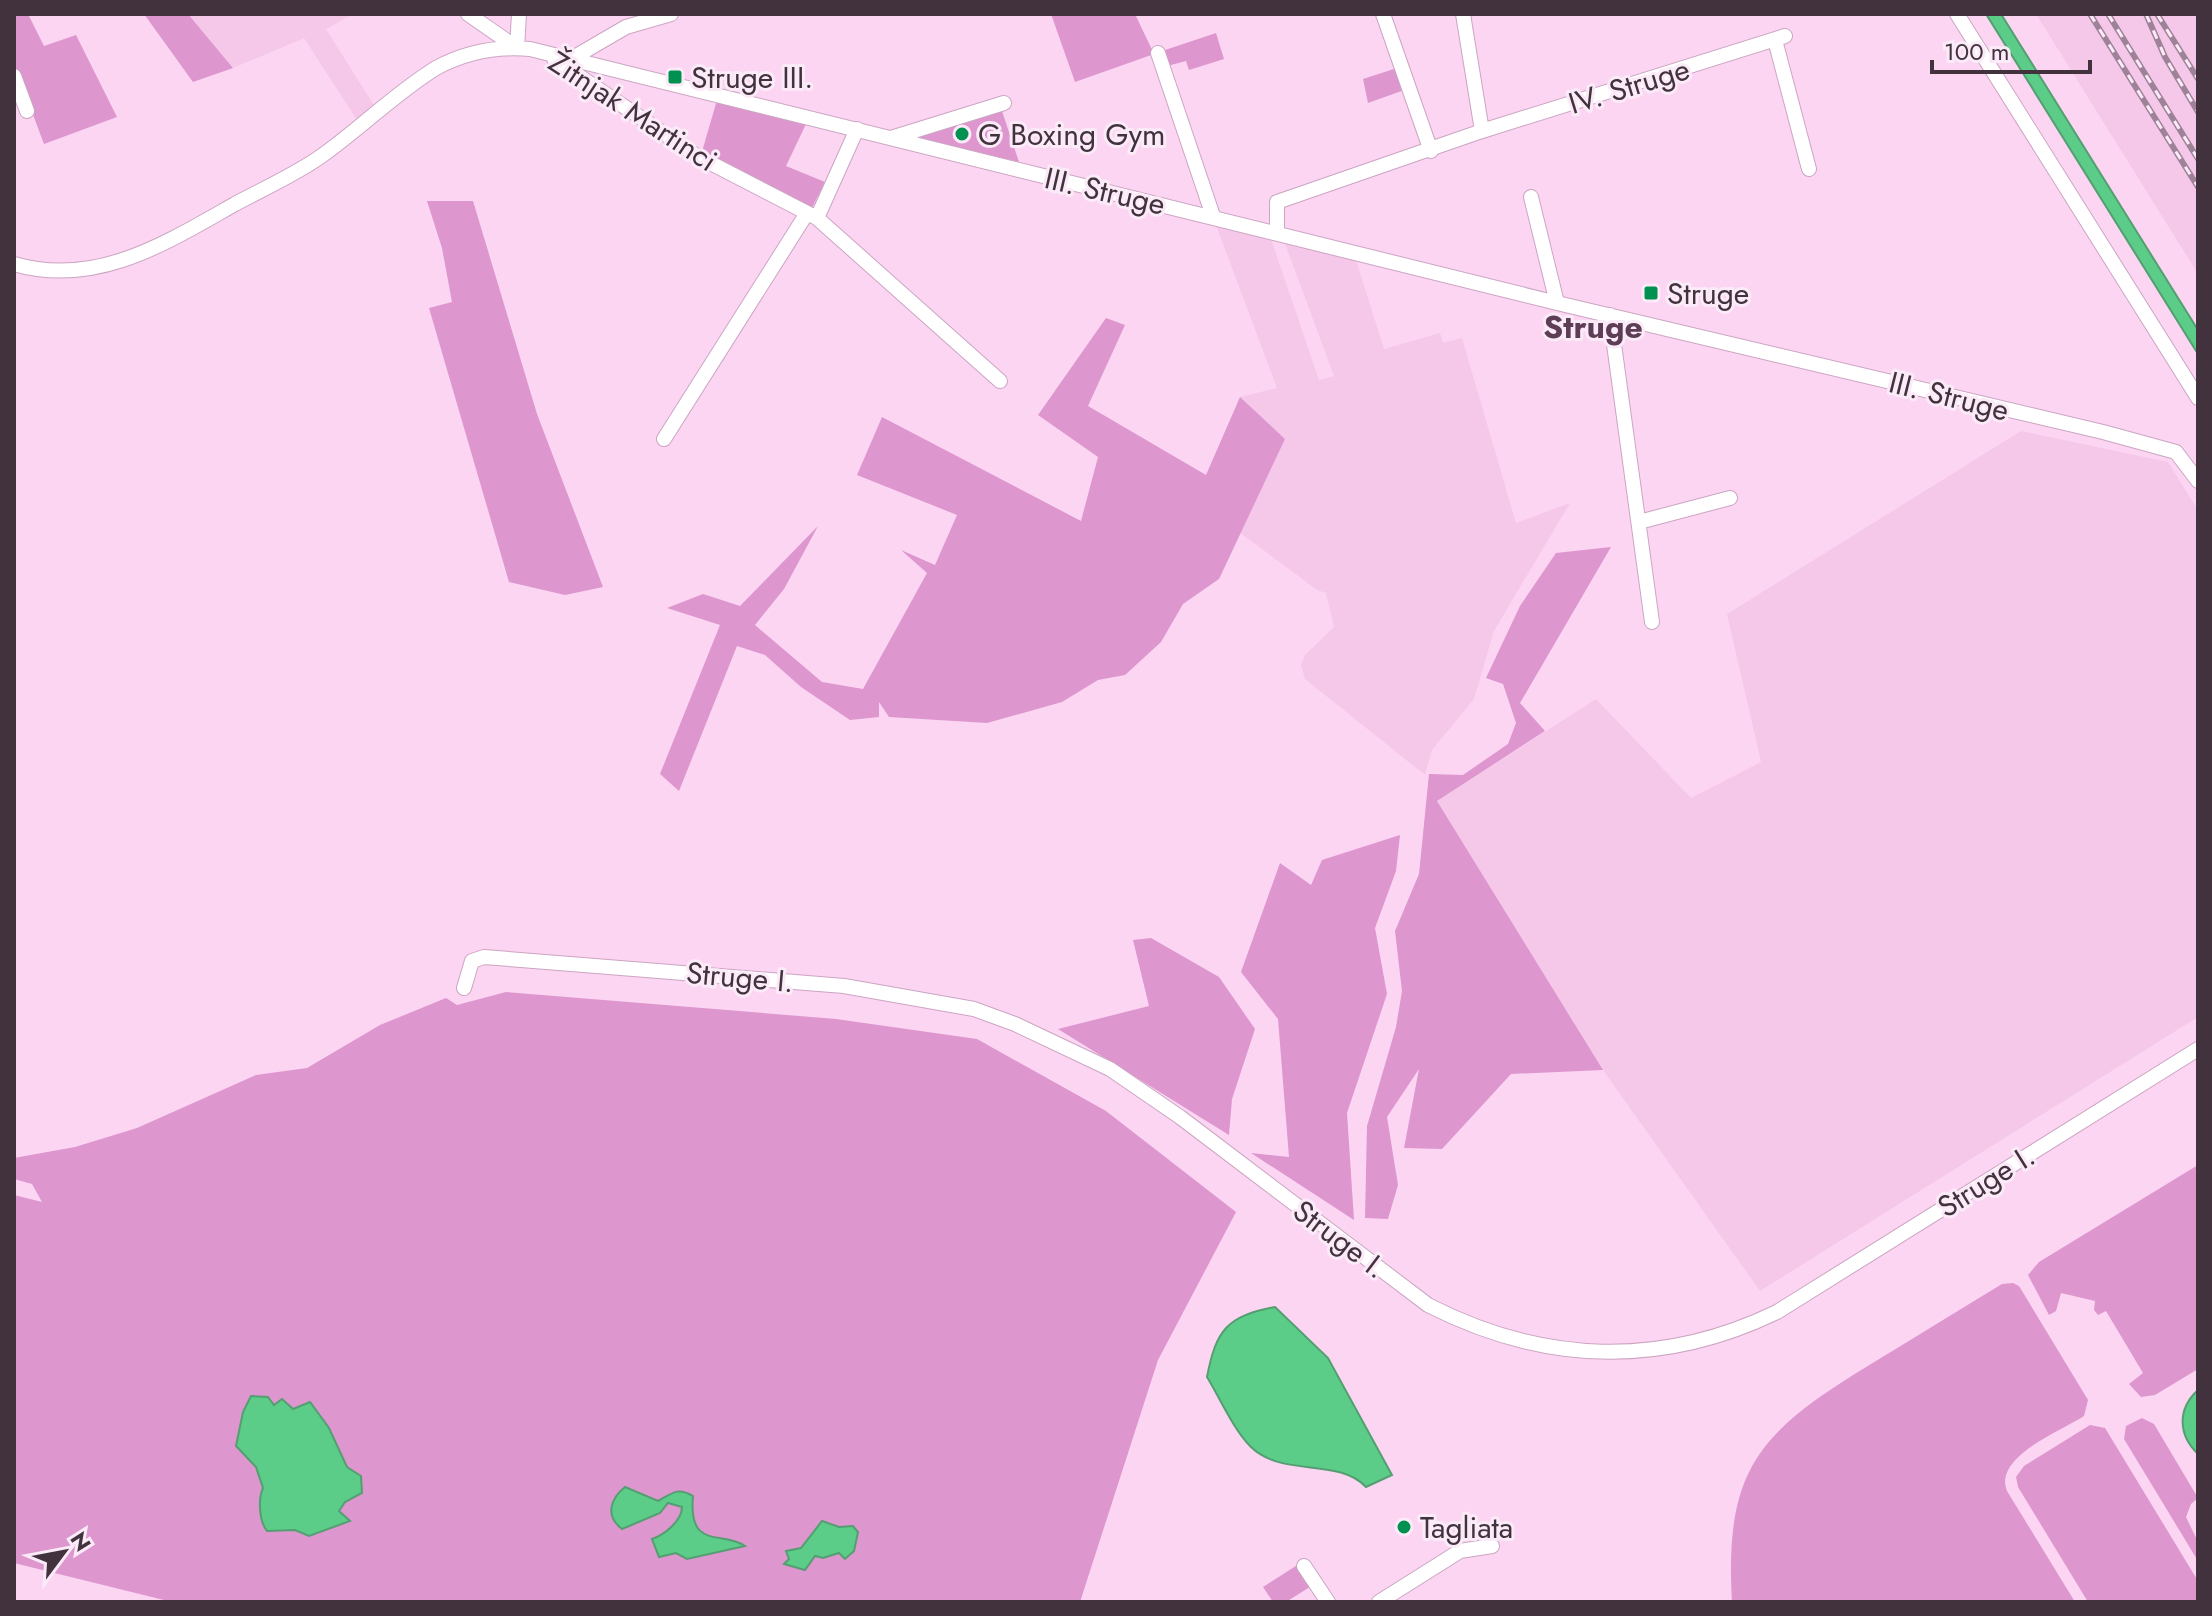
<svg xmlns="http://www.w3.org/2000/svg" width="2212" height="1616" viewBox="0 0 2212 1616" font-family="Jost,sans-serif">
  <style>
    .built { fill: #f5c8ea }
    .green { fill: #dd96ce }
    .water { fill: #5bcd88; stroke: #549e72; stroke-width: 2 }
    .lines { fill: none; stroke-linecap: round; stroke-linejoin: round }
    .minor-casing { stroke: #cba5c2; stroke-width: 16 }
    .minor { stroke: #fff; stroke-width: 14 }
    .rail-casing { stroke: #9e8297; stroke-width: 6 }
    .rail { stroke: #fbeaf7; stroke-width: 3; stroke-dasharray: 9; stroke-linecap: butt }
    .poi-dot { fill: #009050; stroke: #fbeaf7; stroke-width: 3 }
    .labels { text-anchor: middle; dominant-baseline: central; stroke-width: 6; stroke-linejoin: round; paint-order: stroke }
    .poi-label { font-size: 30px; fill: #42323e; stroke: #fbeaf7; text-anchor: start }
    .street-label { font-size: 30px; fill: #42323e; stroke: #fbeaf7 }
    .neighbourhood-label { font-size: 32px; font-weight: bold; fill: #5e3d57; stroke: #fbeaf7 }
  </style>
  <rect width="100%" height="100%" fill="#fcd5f3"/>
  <path class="built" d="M188,14H353L326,29L375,107L357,120L304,38L233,68Z
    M2036,14H2198V274Z
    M1216,225L1270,236L1319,380L1334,376L1284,241L1355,257L1384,349L1440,333L1443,343L1462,338L1516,523L1570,503L1494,631L1474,699L1432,750L1425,775L1305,679L1301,665L1305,655L1334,627L1326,593L1317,590L1239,532L1285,439L1240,397L1277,388Z
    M2021,431L2168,462L2198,510V1017L1760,1291L1603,1070L1437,801L1596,699L1691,798L1761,762L1727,614Z"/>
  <path class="green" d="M14,14H28L44,46L76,35L117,117L44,144L14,64Z
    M144,14H188L233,68L193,82Z
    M1051,14H1135L1154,54L1075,82Z
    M1216,33L1224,59L1189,70L1186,61L1167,66L1162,51Z
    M1400,67L1407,89L1368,103L1363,79Z
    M717,100L806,124L786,166L825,182L811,210L701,155Z
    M1000,105L1019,162L915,137Z
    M427,201H473L537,414L603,587L565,595L509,582L429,308L452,302L442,248Z
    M1106,318L1125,325L1088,406L1206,475L1240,397L1285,439L1219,579L1183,604L1161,642L1125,675L1098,680L1062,702L987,723L889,717L879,702V717L850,720L801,687L765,655L737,646L679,791L660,774L720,625L667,608L703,594L740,606L818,526L784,589L755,625L822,682L863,689L927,573L901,550L935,565L957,515L857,475L882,417L1081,521L1098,457L1038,415Z
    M1611,547L1520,703L1545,731L1437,801L1603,1070L1511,1074L1442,1149L1404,1148L1419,1069L1387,1117L1398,1185L1388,1219L1365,1218L1367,1126L1396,1027L1402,991L1395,931L1419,874L1429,774L1463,775L1508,744L1516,723L1503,684L1486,678L1520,606L1556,553Z
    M1400,835L1396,871L1375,928L1387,994L1347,1113L1354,1220L1251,1153L1289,1157L1278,1019L1241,972L1280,863L1311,885L1322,860Z
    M1151,938L1219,977L1255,1029L1232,1099L1229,1135L1058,1029L1149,1006L1133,940Z
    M506,992L836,1019L977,1039L1106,1111L1236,1212L1158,1360L1080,1602H172L14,1563V1195L42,1202L32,1184L14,1179V1158L75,1147L137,1128L256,1075L307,1068L380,1025L446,998L457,1005Z
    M2198,1165V1369L2155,1395L2141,1397L2129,1384L2143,1373L2106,1311L2098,1315L2094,1310L2095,1301L2061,1293L2056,1311L2049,1315L2028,1275L2039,1262Z
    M2013,1283L2019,1286L2088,1400L2084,1416C2061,1431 1993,1457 2007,1491L2075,1602H1732C1724,1467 1761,1431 1871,1364C1915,1337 1958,1311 2002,1284Z
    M2142,1418L2154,1424L2198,1498L2191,1504L2186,1517L2198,1542V1561L2124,1439L2126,1426Z
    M2090,1425L2105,1428L2198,1581V1602H2088L2018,1487L2016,1477L2024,1466Z
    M1299,1564L1313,1585L1286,1602H1273L1263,1587Z"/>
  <path class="water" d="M1986,14H2001L2198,330V354Z
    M1275,1307L1328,1358L1392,1475L1366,1487C1338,1457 1283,1478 1251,1447C1233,1429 1220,1398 1207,1377C1216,1330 1227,1316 1275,1307Z
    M2198,1390V1454C2178,1435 2177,1409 2198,1390Z
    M251,1396L268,1397L274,1405L282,1399L293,1409L310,1402L329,1428L347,1467L361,1476L362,1493L345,1502L339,1511L350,1521L309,1536L295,1530L267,1531C259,1521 258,1499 263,1488L256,1467L236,1446L243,1412Z
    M625,1487L658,1501C673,1493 677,1487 693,1496C688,1551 722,1530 745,1546L687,1559L676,1553L659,1557L652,1539C664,1535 682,1521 682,1507L668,1503L660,1513L622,1529C605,1516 610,1499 625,1487Z
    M822,1521L839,1527L853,1526L858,1532L854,1551L845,1559L839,1553L823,1558L815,1556L805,1570L784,1564L789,1559L786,1551L801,1548Z"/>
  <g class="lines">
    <g class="minor-casing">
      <path id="minor" d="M468,14L517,48
        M1383,14L1431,151
        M1463,14L1482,131
        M1957,14L2198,398
        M1775,40L1809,169
        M517,48L519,14
        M1158,53L1213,216
        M554,59L697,156L817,218L1000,381
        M571,59L626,27L671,14
        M14,76L27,111
        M891,138L1004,103
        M1531,197L1557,303
        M817,218L857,129
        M1277,232V202L1482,131L1785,36
        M14,264C96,288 166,243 235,204C263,189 294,175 320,157C360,129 394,94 436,68C464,53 497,46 530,49L1557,303L2103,432L2176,452L2198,481
        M1610,315L1652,622
        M664,439L807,213
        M1639,522L1730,498
        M464,988L472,961L484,957L844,986L974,1009L1015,1024L1110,1069L1180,1117L1428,1305C1543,1364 1661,1368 1777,1312L2198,1049
        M1304,1566L1328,1602
        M1379,1602L1460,1551L1492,1546"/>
    </g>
    <use href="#minor" class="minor"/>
    <g class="rail-casing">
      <path id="rail" d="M2090,14L2198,187
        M2108,14L2198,159
        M2146,14L2165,57L2198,112
        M2157,14L2198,79"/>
    </g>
    <use href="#rail" class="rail"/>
  </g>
  <g class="poi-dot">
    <rect x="667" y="69" width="16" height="16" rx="4"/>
    <circle cx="962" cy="134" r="8"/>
    <rect x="1643" y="285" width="16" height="16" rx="4"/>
    <circle cx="1404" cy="1527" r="8"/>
  </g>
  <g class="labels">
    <g class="poi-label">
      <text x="691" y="77">Struge III.</text>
      <text x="978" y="134">G Boxing Gym</text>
      <text x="1667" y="293">Struge</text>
      <text x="1420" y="1527">Tagliata</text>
    </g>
    <g class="street-label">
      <text transform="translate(1629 86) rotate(-17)">IV. Struge</text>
      <text transform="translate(633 111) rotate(33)">Žitnjak Martinci</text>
      <text transform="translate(1105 191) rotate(13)">III. Struge</text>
      <text transform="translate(1949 396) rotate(14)">III. Struge</text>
      <text transform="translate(740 977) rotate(5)">Struge I.</text>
      <text transform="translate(1986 1181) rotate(-32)">Struge I.</text>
      <text transform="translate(1340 1239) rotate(37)">Struge I.</text>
    </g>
    <g class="neighbourhood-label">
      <text x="1593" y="327">Struge</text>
    </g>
  </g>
  <rect width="2212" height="1616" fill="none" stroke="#42323e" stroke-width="32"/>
  <g transform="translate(64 1552) rotate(58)" stroke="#fbeaf7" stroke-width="6" paint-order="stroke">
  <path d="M0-6L14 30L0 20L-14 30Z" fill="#42323e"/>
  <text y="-12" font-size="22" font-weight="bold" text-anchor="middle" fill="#42323e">N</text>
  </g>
  <path d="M1932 60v12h158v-12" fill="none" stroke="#42323e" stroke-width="4"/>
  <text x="1944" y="60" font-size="24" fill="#42323e" stroke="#fbeaf7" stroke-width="6" paint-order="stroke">100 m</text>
</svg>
